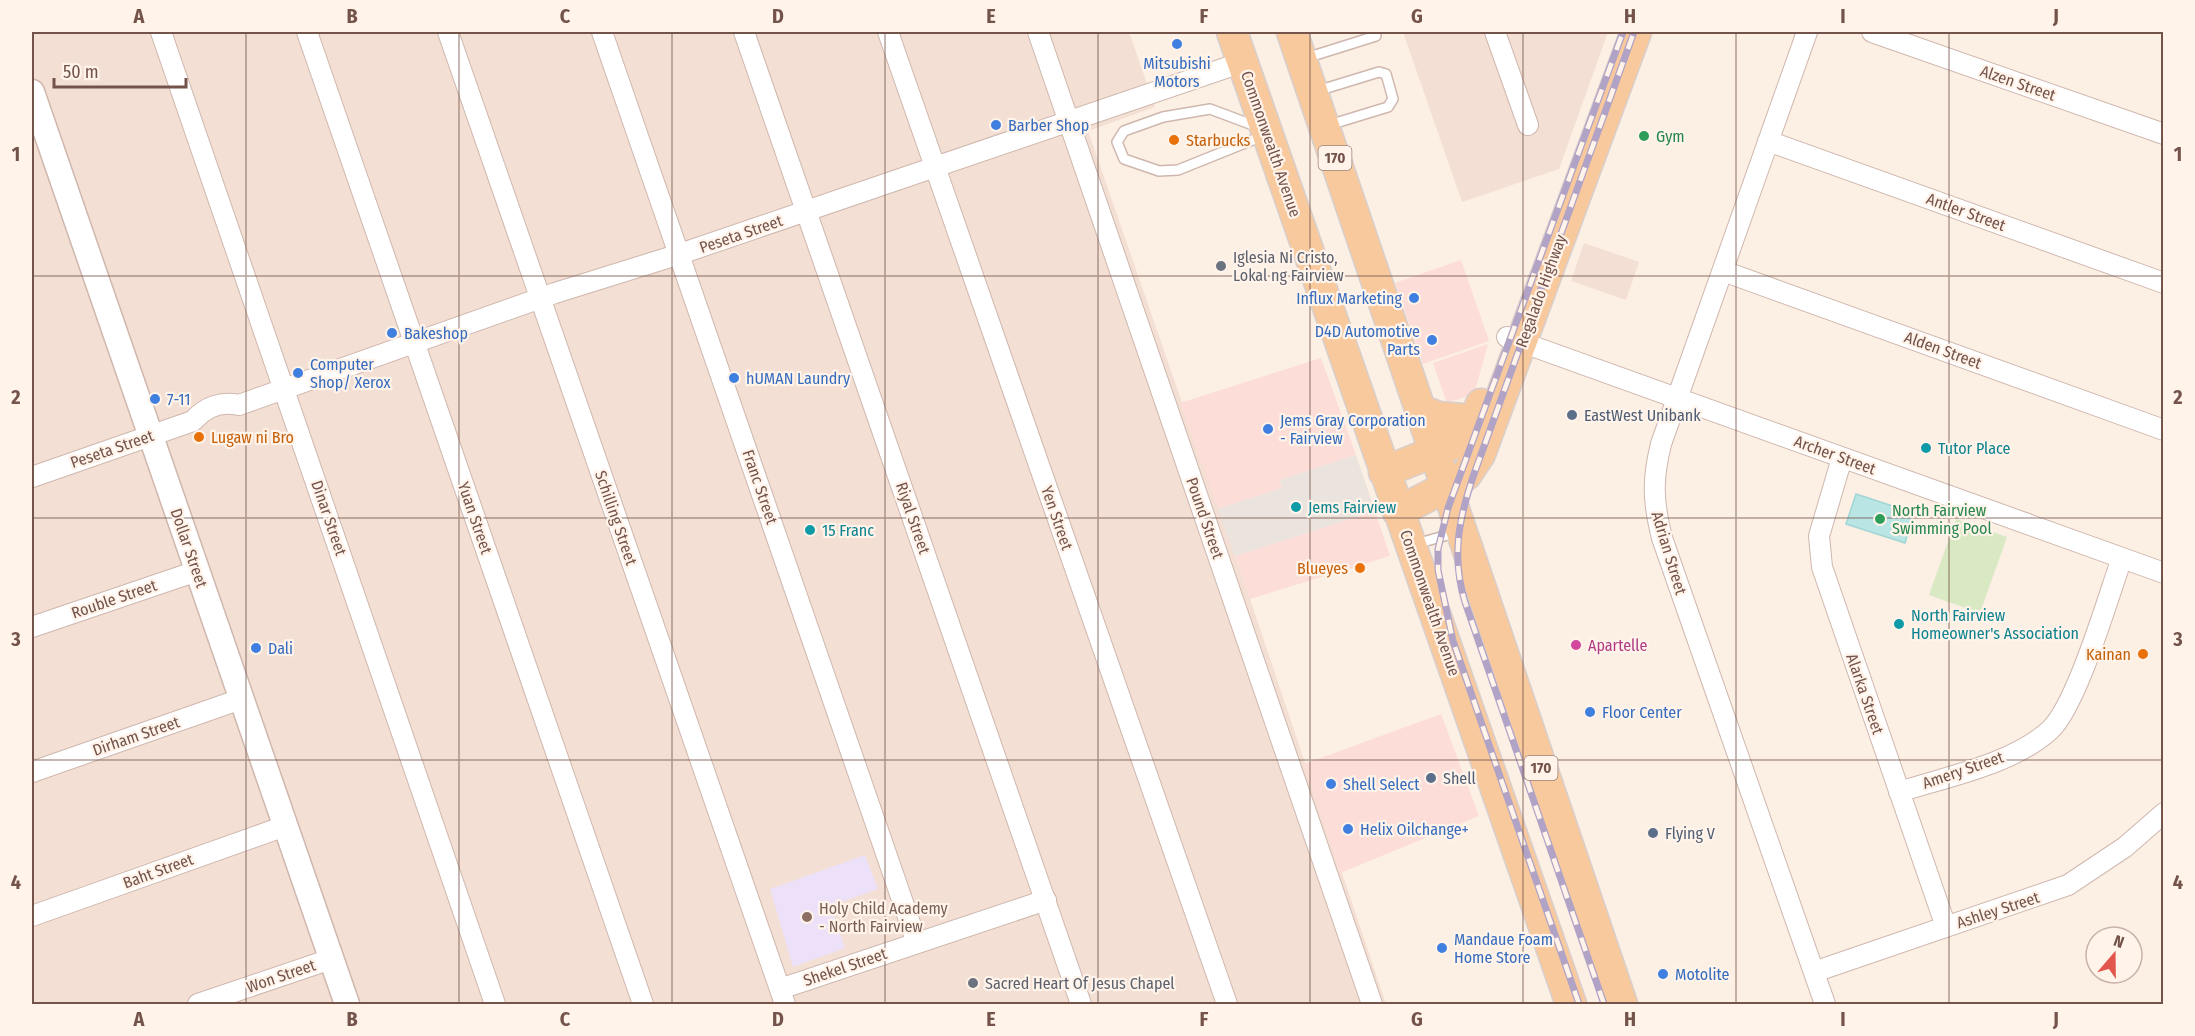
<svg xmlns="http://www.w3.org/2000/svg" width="2195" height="1036" viewBox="0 0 2195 1036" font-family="'Fira Sans Condensed',sans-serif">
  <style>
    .residential { fill: #f3dfd3 }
    .commercial { fill: #fcddd8 }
    .industrial { fill: #ebe3de }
    .education { fill: #ece1f8 }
    .green { fill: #d8e9c3 }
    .water { fill: #b9e5e4; stroke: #a0d6d6; stroke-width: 1.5 }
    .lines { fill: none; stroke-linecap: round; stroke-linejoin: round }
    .service-casing { stroke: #cfb7ae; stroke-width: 12 }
    .minor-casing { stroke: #cfb7ae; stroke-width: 22 }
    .tertiary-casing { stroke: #cfb7ae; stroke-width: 27 }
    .primary-casing { stroke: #d8cfcc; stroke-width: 33 }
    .service { stroke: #fff; stroke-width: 9 }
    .minor { stroke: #fff; stroke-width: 20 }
    .tertiary { stroke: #fff; stroke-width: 24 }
    .primary { stroke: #f9c99e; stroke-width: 30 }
    .rail-casing { stroke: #b0a3c5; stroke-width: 7 }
    .rail { stroke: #fff3ea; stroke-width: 4.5; stroke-dasharray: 14; stroke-linecap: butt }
    .grid { fill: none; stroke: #73534a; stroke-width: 1.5; stroke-opacity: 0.55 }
    .shop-dot { fill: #3f7fe0; stroke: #fff3ea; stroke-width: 2 }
    .leisure-dot { fill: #2e9e5b; stroke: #fff3ea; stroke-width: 2 }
    .food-dot { fill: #e8710a; stroke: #fff3ea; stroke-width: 2 }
    .worship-dot { fill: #6b7280; stroke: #fff3ea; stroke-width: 2 }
    .service-dot { fill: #5c6f8a; stroke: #fff3ea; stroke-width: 2 }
    .culture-dot { fill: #0f9aa8; stroke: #fff3ea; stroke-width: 2 }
    .hotel-dot { fill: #d1479c; stroke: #fff3ea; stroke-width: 2 }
    .education-dot { fill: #8d6e63; stroke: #fff3ea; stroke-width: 2 }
    .labels { text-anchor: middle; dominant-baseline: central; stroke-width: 4.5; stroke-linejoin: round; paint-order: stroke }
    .shield { fill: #fff3ea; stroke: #9d837a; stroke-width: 1.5 }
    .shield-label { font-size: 15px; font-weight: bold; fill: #73534a }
    .shop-label { font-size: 16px; fill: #366cbe; stroke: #fff3ea; text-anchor: start }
    .street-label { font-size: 16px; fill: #73534a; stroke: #fff3ea }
    .leisure-label { font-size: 16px; fill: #27864d; stroke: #fff3ea; text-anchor: start }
    .food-label { font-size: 16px; fill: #c56008; stroke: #fff3ea; text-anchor: start }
    .worship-label { font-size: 16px; fill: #5b616d; stroke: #fff3ea; text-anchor: start }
    .service-label { font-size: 16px; fill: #4e5e75; stroke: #fff3ea; text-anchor: start }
    .culture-label { font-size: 16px; fill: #0d838f; stroke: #fff3ea; text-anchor: start }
    .hotel-label { font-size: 16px; fill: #b23c85; stroke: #fff3ea; text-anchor: start }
    .education-label { font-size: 16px; fill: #785e54; stroke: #fff3ea; text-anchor: start }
    .neatline { fill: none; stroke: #73534a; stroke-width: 2 }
    .grid-label { font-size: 20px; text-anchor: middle; font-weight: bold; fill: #73534a }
  </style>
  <rect width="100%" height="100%" fill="#fcefe4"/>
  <path class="residential" d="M32,32H1129L1155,107L1088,131L1250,599L1386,1004H32Z
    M1403,32H1608L1559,169L1462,202Z
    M1584,243L1639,262L1626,300L1571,281Z"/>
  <path class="commercial" d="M1461,260L1489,341L1423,364L1395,283Z
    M1488,344L1474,394L1447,403L1433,363Z
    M1321,358L1356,455L1280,480L1282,488L1218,509L1180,403Z
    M1375,511L1390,556L1250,599L1235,556Z
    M1441,714L1479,816L1340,873L1304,764Z"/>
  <path class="industrial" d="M1356,455L1375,511L1235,556L1218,509L1282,488L1280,480Z"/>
  <path class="education" d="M865,855L878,889L831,906L845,948L793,967L770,889Z"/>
  <path class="green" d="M1956,519L2007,537L1980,613L1929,595Z"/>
  <path class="water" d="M1856,494L1914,513L1905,543L1846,524Z"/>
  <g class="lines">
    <g class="service-casing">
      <path id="service" d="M1306,58L1376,36
        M1317,91L1379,72L1386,74L1393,99L1388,107L1329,125
        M1258,127L1210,109L1163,117L1124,131L1117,142L1124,159L1159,171L1178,170L1265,135
        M1416,544L1458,532"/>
    </g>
    <g class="minor-casing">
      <path id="minor" d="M161,32L495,1004
        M307,32L643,1004
        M448,32L785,1004
        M602,32L917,943
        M744,32L1081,1004
        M888,32L1227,1004
        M1038,32L1372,1004
        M1495,32L1528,125
        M1807,32L1661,444C1652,480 1653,502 1662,538L1825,1004
        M1872,32L2164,134
        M1768,141L2164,283
        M1723,271L2164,430
        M1507,337L2164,573
        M1842,458L1819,536L1822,567L1946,927
        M32,477L193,421C205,407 221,401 239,405L555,293L680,254L1243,62
        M32,627L197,571
        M32,772L241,699
        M1899,792C1946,777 2013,764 2050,730C2077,705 2108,597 2122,558
        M32,916L285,826
        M1814,972L2068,885L2125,847L2164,813
        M780,989L1046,900
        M198,1004L331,959"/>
    </g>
    <g class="tertiary-casing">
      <path id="tertiary" d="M32,92L347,1004"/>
    </g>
    <g class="primary-casing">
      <path id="primary" d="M1232,32L1571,1004
        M1292,32L1622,1004
        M1420,410L1438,417L1475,420
        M1384,472L1461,441L1471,429L1481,404
        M1398,512L1457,481L1466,475L1480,454L1636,32"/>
    </g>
    <use href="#service" class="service"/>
    <use href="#minor" class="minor"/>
    <use href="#tertiary" class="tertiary"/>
    <use href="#primary" class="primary"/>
    <g class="rail-casing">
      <path id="rail" d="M1579,1004L1453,641L1438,570V549L1448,508L1623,32
        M1604,1004L1465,602C1451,556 1459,518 1474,474L1634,32"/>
    </g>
    <use href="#rail" class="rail"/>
  </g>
  <path class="grid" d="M246,32V1004M459,32V1004M672,32V1004M885,32V1004M1098,32V1004M1310,32V1004M1523,32V1004M1736,32V1004M1949,32V1004M32,276H2164M32,518H2164M32,760H2164"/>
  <g class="shop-dot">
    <circle cx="1177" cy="44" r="6"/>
    <circle cx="996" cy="125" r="6"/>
    <circle cx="1414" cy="298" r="6"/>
    <circle cx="392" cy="333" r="6"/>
    <circle cx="1432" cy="340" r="6"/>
    <circle cx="298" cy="373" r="6"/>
    <circle cx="734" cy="378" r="6"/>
    <circle cx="155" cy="399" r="6"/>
    <circle cx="1268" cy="429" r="6"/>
    <circle cx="256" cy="648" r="6"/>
    <circle cx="1590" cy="712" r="6"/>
    <circle cx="1331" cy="784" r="6"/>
    <circle cx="1348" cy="829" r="6"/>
    <circle cx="1442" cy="948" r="6"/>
    <circle cx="1663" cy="974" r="6"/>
  </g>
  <g class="leisure-dot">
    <circle cx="1644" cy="136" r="6"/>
    <circle cx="1880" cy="519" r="6"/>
  </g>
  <g class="food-dot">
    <circle cx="1174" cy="140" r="6"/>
    <circle cx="199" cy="437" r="6"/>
    <circle cx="1360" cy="568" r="6"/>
    <circle cx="2143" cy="654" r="6"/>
  </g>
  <g class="worship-dot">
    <circle cx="1221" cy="266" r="6"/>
    <circle cx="973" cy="983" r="6"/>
  </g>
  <g class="service-dot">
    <circle cx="1572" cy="415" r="6"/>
    <circle cx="1431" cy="778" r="6"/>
    <circle cx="1653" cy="833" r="6"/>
  </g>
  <g class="culture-dot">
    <circle cx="1926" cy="448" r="6"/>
    <circle cx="1296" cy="507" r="6"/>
    <circle cx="810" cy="530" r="6"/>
    <circle cx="1899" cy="624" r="6"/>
  </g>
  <circle class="hotel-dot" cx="1576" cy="645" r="6"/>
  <circle class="education-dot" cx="807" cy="917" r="6"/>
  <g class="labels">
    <g class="shield">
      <rect x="1318.5" y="146" width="33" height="24" rx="4.5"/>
      <rect x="1524.5" y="756" width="33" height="24" rx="4.5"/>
    </g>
    <g class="shield-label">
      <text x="1335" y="158">170</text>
      <text x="1541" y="768">170</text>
    </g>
    <g class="shop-label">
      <text x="1177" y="63" text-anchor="middle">Mitsubishi<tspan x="1177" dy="18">Motors</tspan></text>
      <text x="1008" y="125">Barber Shop</text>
      <text x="1402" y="298" text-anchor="end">Influx Marketing</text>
      <text x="1420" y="331" text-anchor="end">D4D Automotive<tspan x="1420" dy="18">Parts</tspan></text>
      <text x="404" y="333">Bakeshop</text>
      <text x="310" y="364">Computer<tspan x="310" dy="18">Shop/ Xerox</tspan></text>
      <text x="746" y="378">hUMAN Laundry</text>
      <text x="167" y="399">7-11</text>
      <text x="1280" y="420">Jems Gray Corporation<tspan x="1280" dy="18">- Fairview</tspan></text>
      <text x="268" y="648">Dali</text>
      <text x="1602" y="712">Floor Center</text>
      <text x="1343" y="784">Shell Select</text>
      <text x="1360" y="829">Helix Oilchange+</text>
      <text x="1454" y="939">Mandaue Foam<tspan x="1454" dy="18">Home Store</tspan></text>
      <text x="1675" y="974">Motolite</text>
    </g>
    <g class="street-label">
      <text transform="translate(2018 83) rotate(19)">Alzen Street</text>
      <text transform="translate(1271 144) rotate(71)">Commonwealth Avenue</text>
      <text transform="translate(1966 212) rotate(20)">Antler Street</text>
      <text transform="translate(741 234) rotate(-19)">Peseta Street</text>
      <text transform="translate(1541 291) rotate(-70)">Regalado Highway</text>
      <text transform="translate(1943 350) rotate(20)">Alden Street</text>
      <text transform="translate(112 449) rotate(-19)">Peseta Street</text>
      <text transform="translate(1835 455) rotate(20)">Archer Street</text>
      <text transform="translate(760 487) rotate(71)">Franc Street</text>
      <text transform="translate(329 518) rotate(71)">Dinar Street</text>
      <text transform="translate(475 518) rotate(71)">Yuan Street</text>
      <text transform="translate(616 518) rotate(71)">Schilling Street</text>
      <text transform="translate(913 518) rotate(71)">Riyal Street</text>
      <text transform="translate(1057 518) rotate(71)">Yen Street</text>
      <text transform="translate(1205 518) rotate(71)">Pound Street</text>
      <text transform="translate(189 548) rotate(71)">Dollar Street</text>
      <text transform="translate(1669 553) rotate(73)">Adrian Street</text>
      <text transform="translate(114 599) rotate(-19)">Rouble Street</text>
      <text transform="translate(1430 603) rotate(71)">Commonwealth Avenue</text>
      <text transform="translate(1865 694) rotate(71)">Alarka Street</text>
      <text transform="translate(136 736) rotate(-19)">Dirham Street</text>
      <text transform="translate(1963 770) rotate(-19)">Amery Street</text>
      <text transform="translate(158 871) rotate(-20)">Baht Street</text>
      <text transform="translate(1998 910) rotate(-18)">Ashley Street</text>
      <text transform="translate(845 967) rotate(-19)">Shekel Street</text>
      <text transform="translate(281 976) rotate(-19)">Won Street</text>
    </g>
    <g class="leisure-label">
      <text x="1656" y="136">Gym</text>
      <text x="1892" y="510">North Fairview<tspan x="1892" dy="18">Swimming Pool</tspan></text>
    </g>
    <g class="food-label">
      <text x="1186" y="140">Starbucks</text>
      <text x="211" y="437">Lugaw ni Bro</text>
      <text x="1348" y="568" text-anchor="end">Blueyes</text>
      <text x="2131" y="654" text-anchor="end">Kainan</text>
    </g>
    <g class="worship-label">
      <text x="1233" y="257">Iglesia Ni Cristo,<tspan x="1233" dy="18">Lokal ng Fairview</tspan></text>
      <text x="985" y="983">Sacred Heart Of Jesus Chapel</text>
    </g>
    <g class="service-label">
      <text x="1584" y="415">EastWest Unibank</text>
      <text x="1443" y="778">Shell</text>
      <text x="1665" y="833">Flying V</text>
    </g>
    <g class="culture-label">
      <text x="1938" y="448">Tutor Place</text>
      <text x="1308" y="507">Jems Fairview</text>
      <text x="822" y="530">15 Franc</text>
      <text x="1911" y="615">North Fairview<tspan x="1911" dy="18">Homeowner's Association</tspan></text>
    </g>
    <g class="hotel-label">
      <text x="1588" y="645">Apartelle</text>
    </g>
    <g class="education-label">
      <text x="819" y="908">Holy Child Academy<tspan x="819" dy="18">- North Fairview</tspan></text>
    </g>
  </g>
  <rect width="2195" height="1036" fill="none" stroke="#fff3ea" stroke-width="66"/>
  <g transform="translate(2114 955) rotate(20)"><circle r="28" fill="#fff3ea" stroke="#c7b3aa" stroke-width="1.5"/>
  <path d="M0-4.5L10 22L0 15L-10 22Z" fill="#e2564c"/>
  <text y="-9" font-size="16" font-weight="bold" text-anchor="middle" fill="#73534a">N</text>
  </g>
  <path d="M54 78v9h132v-9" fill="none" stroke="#73534a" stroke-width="3"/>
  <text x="63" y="78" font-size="18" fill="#73534a" stroke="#fff3ea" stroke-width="4.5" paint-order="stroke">50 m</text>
  <rect x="33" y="33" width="2129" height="970" class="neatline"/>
  <g class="grid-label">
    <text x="139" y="23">A</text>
    <text x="352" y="23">B</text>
    <text x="565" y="23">C</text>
    <text x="778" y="23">D</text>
    <text x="991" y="23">E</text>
    <text x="1204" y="23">F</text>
    <text x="1417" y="23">G</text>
    <text x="1630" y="23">H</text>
    <text x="1843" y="23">I</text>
    <text x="2056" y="23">J</text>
    <text x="16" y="161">1</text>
    <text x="2178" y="161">1</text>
    <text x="16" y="404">2</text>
    <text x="2178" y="404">2</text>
    <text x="16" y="646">3</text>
    <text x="2178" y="646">3</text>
    <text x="16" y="889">4</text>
    <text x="2178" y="889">4</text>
    <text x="139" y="1026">A</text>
    <text x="352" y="1026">B</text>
    <text x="565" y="1026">C</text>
    <text x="778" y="1026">D</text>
    <text x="991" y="1026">E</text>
    <text x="1204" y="1026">F</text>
    <text x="1417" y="1026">G</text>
    <text x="1630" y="1026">H</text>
    <text x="1843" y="1026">I</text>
    <text x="2056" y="1026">J</text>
  </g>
</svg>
